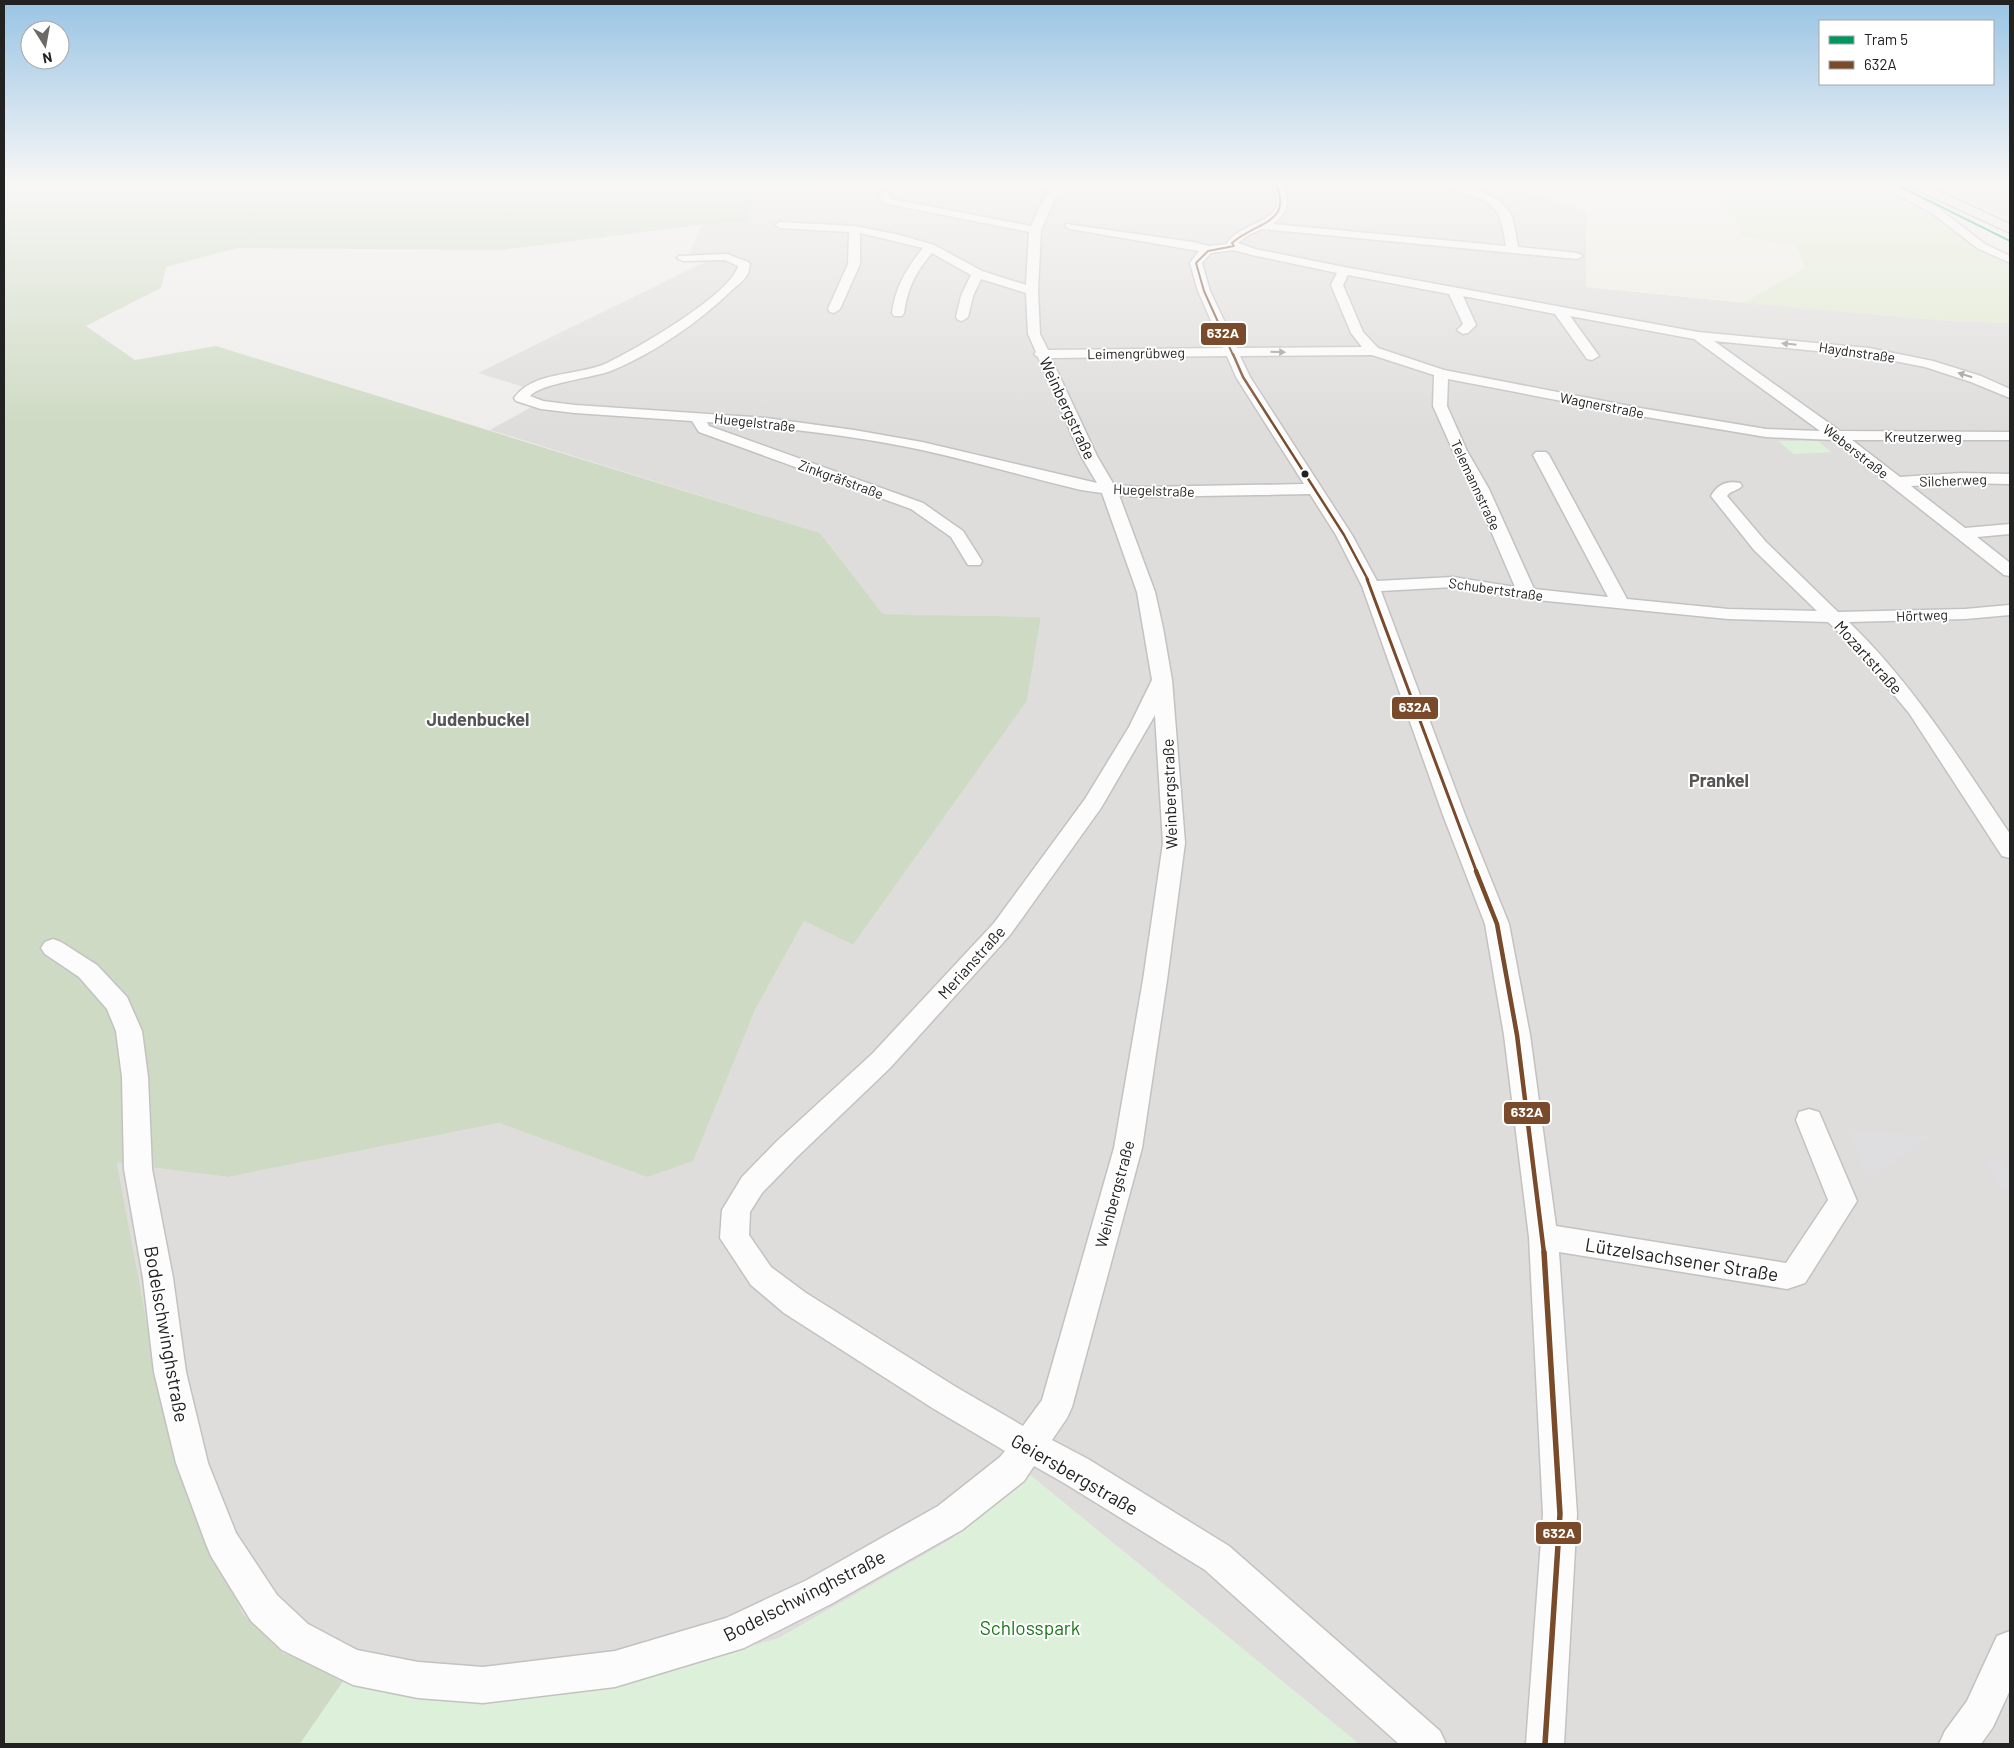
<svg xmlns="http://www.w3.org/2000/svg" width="2014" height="1748" viewBox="0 0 2014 1748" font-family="Barlow,sans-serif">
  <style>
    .built { fill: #dedddc }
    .commercial { fill: #ebdfdf }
    .farmland { fill: #eeece0 }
    .grass { fill: #dfe9ce }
    .forest { fill: #cedac3 }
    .park { fill: #ddf1da }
    .plaza { fill: #dedde0 }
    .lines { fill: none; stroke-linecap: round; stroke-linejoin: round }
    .minor-casing { stroke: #c3c2c1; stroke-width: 3 }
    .major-casing { stroke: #a3988a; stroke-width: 2 }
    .minor { fill: #fdfcfc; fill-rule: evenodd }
    .major { fill: #f1ece8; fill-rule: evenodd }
    .bus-1-far4-casing { stroke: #fff; stroke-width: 4 }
    .bus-1-far3-casing { stroke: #fff; stroke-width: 5 }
    .bus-1-far2-casing { stroke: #fff; stroke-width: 6 }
    .bus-1-far1-casing { stroke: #fff; stroke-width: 8 }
    .bus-1-casing { stroke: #fff; stroke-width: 9 }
    .bus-1-far4 { stroke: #7a4b2a; stroke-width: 2 }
    .bus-1-far3 { stroke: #7a4b2a; stroke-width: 2.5 }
    .bus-1-far2 { stroke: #7a4b2a; stroke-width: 3 }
    .bus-1-far1 { stroke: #7a4b2a; stroke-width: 4.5 }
    .bus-1 { stroke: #7a4b2a; stroke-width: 5.5 }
    .tram-1-casing { stroke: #fff; stroke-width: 4 }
    .tram-1 { stroke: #00975f; stroke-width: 2 }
    .oneway { fill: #9a9a9a }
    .bus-dot { fill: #222; stroke: #fff; stroke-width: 2 }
    .labels { text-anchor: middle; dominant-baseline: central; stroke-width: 4; stroke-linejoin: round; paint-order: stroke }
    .far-street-label { font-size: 14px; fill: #222; stroke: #fff }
    .street-label { font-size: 16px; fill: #222; stroke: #fff }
    .neighbourhood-label { font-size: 18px; font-weight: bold; fill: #555; stroke: #fff }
    .near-street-label { font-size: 19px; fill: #222; stroke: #fff }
    .near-park-label { font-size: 19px; fill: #1c7719; stroke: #fff }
    .line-badge { stroke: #fff; stroke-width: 2 }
    .badge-label { font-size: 14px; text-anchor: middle; font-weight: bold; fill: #fff }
  </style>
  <rect width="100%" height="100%" fill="#efedeb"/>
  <path class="built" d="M825,182H1502L1586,211V287L1789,307L1952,321L2010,323V1744H1359L1031,1476L950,1540L779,1638L630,1681L482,1705L353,1667L284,1654L242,1613L200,1506L159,1387L117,1163L228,1177L499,1123L647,1177L754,1012L804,921L853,945L1027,701L1041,617L883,614L820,533L490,430L533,406L517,398L524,387L478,373L709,260L688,257L701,225L745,222L750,205L817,204Z"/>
  <path class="commercial" d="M1925,182H2010V219Z"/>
  <path class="farmland" d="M1538,182H1704L1719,198V202L1737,219L1741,236L1796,246L1805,268L1743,303L1586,287V211L1575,188Z"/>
  <path class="grass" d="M1704,182H1878L1924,207L1980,249L2010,266V323L1952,321L1743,303L1805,268L1796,246L1741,236L1737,219L1719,201V198Z"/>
  <path class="forest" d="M4,182H825L817,204L750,205L745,222L701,225L501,250L237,248L166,267L161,288L86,326L135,360L216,346L820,533L883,614L1041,617L1027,701L853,945L804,921L754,1012L693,1161L647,1177L499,1123L228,1177L117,1163L159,1387L200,1506L242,1613L284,1654L353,1667L300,1744H4Z"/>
  <path class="park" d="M1778,441H1818L1831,452L1794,454Z
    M1030,1475L1359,1744H300L353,1667L482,1705L630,1681L779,1638L950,1540Z"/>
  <path class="plaza" d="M1849,1130L1930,1136L1868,1180Z
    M1986,1160L2004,1162L2010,1177V1192L1996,1185Z"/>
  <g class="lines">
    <g class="minor-casing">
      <path id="minor" d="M1052,182H1062L1041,230L1038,290L1040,334L1048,350L1223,348L1198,291L1190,263L1199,251L1070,229L1065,226L1066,224L1193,242L1209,246L1227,244C1236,222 1294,223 1273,187L1244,185L1239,182H1280C1290,199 1290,211 1273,224L1506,246C1500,207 1497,204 1459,191C1452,188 1442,187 1437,182C1458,181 1499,193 1510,213C1515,223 1516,236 1518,247L1577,253L1583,256L1577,259L1262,229L1248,235L1238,243L1255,249L1344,267L1698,332L1869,348L1933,361L1981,376L2010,389V398L1971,382L1925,367L1869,356L1714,341L1840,431L2010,432V440H1852L1900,477L1961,473L2010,474V484L1961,483L1911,486L1965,528L2010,524V534L1977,537L2010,563V576L2004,575L1833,440L1766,437L1640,416L1448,379L1447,406L1467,451L1489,489L1534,589L1608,597L1533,455L1536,452H1546L1549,455L1627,599L1728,609L1817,611L1754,550L1711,496C1717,485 1727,480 1740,483L1742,486C1738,491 1731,490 1727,496L1766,542L1838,612L1965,609L2010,605V615L1965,619L1849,622C1914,685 1960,760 2010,834V858L2002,856L1909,713L1853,646L1828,622L1728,619L1527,599L1453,587L1381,591L1465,815L1509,924L1530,1035L1556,1226L1786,1263L1828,1200L1796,1120L1799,1112L1809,1109L1819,1112L1857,1201L1805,1283L1787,1289L1559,1252L1577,1514L1564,1744H1526L1543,1514L1529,1237L1504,1035L1485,924L1443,815L1362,586L1336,535L1310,494L1142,497L1119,495L1155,592L1163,628L1172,680L1185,843L1167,980L1142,1148L1072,1407L1067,1418L1052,1440L1088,1459L1229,1546L1440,1731L1446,1744H1399L1205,1570L1064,1483L1034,1466L1024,1481L962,1530L831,1604L744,1648L615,1687L483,1703L418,1698L353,1685L282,1650L251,1621L211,1556L206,1544L176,1463L154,1372L143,1278L124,1169L122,1077L116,1031L107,1009L79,977L45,954L41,948L45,942L53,939L61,942L97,965L127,997L142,1031L148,1077L152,1169L173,1278L186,1372L208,1463L236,1533L277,1595L308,1624L357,1650L418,1662L483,1667L615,1651L726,1618L807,1580L938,1506L1000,1457L1005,1451L934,1409L784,1313L751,1285L720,1238L722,1210L742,1177L777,1141L872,1054L994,923L1085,799L1129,727L1152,680L1137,592L1102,493L1081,490C1028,477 975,462 922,450C851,435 779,427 707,422L709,426L923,503L963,531L982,561L980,565H968L951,537L911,509L699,432L692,421L575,413L541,409L516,401L514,398C533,371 577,376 605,364C633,351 732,294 738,266L725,260L683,261L677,258L679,256L727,254L748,262L750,264C749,267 749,272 747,275C744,281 736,286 731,291C699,322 654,353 613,370C594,378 541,383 530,396L543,401L575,405L766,418L854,430L922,442L1097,483L1081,456L1038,357L1034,354L1036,352L1028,334L1026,293L981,279L973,296L968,317L962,321L958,320L956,317L961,296L971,275L932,253C916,271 907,289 904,313L902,316H894L892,313C895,287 907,268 923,248L860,233V264L840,309L834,313L830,312L828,309L848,264L849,232L780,228L775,225L780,222L855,226L900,235L934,245L982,271L1026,285L1029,232L883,203L879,194L884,191L888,192L891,199L1031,226ZM1233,250L1252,255L1337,273L1331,285L1351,333L1362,347L1237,348L1210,291L1202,263L1211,253ZM1348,275L1449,294L1463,324L1457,330L1463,334L1468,333L1476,325L1463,296L1555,314L1587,359L1592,360L1599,356L1570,316L1694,339L1820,431L1766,429L1640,408L1444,370L1378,348L1363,332L1343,285ZM1372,355L1434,375L1433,406L1453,451L1473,489L1515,587L1453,577L1377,581L1352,535L1250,377L1240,356ZM1227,356L1236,377L1304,484L1142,487L1114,485L1097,456L1051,358ZM1155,715L1163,843L1143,980L1114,1148L1042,1400L1023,1426L956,1387L806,1293L771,1267L749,1235L750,1212L762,1193L797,1157L890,1068L1010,935L1101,808Z
        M1875,182H1887L1941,210L1985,244L2010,256V263L1977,248L1933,214Z
        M2010,1631V1690L1993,1727L1981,1744H1939L1945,1731L1967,1701L1997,1636Z"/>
    </g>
    <g class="major-casing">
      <path id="major" d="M1904,182H1920L2010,224V233L1906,185Z"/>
    </g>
    <use href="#minor" class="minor"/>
    <use href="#major" class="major"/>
    <g class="bus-1-far4-casing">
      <path id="bus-1-far4" d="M1233,355L1204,291L1196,263L1208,251L1234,246L1232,243C1257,221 1294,224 1275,182"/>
    </g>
    <g class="bus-1-far3-casing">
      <path id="bus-1-far3" d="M1233,354L1243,377L1344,535L1368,580"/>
    </g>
    <g class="bus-1-far2-casing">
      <path id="bus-1-far2" d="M1367,579L1477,873"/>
    </g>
    <g class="bus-1-far1-casing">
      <path id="bus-1-far1" d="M1476,871L1497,924L1517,1035L1544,1253"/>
    </g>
    <g class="bus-1-casing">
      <path id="bus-1" d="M1544,1252L1560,1514L1545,1744"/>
    </g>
    <use href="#bus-1-far4" class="bus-1-far4"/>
    <use href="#bus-1-far3" class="bus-1-far3"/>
    <use href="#bus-1-far2" class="bus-1-far2"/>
    <use href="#bus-1-far1" class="bus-1-far1"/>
    <use href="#bus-1" class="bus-1"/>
    <g class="tram-1-casing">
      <path id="tram-1" d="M1891,182L2010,241"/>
    </g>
    <use href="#tram-1" class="tram-1"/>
  </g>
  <defs><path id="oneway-solid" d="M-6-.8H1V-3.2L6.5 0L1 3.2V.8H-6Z" transform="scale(1.25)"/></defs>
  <g class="oneway">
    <use href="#oneway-solid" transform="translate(1789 344) rotate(-174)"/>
    <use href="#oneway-solid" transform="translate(1278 352) rotate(1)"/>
    <use href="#oneway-solid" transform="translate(1965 375) rotate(-163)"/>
  </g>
  <linearGradient id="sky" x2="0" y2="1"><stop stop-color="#99c4e4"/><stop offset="0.43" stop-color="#f8f7f6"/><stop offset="1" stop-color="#f8f7f6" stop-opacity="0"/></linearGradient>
  <rect width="2014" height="427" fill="url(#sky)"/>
  <circle class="bus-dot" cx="1305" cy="474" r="4.5"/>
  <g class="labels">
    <g class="far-street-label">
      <text transform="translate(1857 352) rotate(8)">Haydnstraße</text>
      <text transform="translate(1136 353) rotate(-1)">Leimengrübweg</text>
      <text transform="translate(1602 405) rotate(11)">Wagnerstraße</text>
      <text transform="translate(755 422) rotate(6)">Huegelstraße</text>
      <text x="1923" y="436">Kreutzerweg</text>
      <text transform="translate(1856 451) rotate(38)">Weberstraße</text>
      <text transform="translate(841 479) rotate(20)">Zinkgräfstraße</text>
      <text transform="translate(1953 480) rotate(-2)">Silcherweg</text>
      <text transform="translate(1476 485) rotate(65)">Telemannstraße</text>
      <text transform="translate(1154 490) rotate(2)">Huegelstraße</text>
      <text transform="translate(1496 589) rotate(8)">Schubertstraße</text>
      <text transform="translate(1922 615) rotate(-2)">Hörtweg</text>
    </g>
    <g class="street-label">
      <text transform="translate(1068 408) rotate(65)">Weinbergstraße</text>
      <text transform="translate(1869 657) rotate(48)">Mozartstraße</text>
      <text transform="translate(1169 794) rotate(-92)">Weinbergstraße</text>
      <text transform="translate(971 962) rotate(-48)">Merianstraße</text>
      <text transform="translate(1114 1194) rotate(-75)">Weinbergstraße</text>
    </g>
    <g class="neighbourhood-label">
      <text x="478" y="719">Judenbuckel</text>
      <text x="1719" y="780">Prankel</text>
    </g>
    <g class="near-street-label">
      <text transform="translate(1682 1259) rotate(9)">Lützelsachsener Straße</text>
      <text transform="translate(167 1334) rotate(80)">Bodelschwinghstraße</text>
      <text transform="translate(1075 1474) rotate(30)">Geiersbergstraße</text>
      <text transform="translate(804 1595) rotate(-27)">Bodelschwinghstraße</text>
    </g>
    <g class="near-park-label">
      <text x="1030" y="1627">Schlosspark</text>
    </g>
  </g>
  <g class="line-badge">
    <rect x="1200" y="322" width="47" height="24" rx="5" fill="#7a4b2a"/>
    <rect x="1391" y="696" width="48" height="24" rx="5" fill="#7a4b2a"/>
    <rect x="1503" y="1101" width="48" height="24" rx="5" fill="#7a4b2a"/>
    <rect x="1535" y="1521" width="47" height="24" rx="5" fill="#7a4b2a"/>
  </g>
  <g class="badge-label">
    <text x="1223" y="338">632A</text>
    <text x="1415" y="712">632A</text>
    <text x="1527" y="1117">632A</text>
    <text x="1559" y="1538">632A</text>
  </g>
  <rect width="2014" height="1748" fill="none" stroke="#222222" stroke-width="10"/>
  <rect x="1819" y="20" width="175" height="65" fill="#ffffff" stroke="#a7a7a7"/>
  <rect x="1829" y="36" width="25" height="8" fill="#00975f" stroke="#a7a7a7"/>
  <text x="1864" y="45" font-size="15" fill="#222222">Tram 5</text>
  <rect x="1829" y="61" width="25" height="8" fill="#7a4b2a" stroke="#a7a7a7"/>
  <text x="1864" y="70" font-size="15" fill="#222222">632A</text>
  <g transform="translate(45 45) rotate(169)"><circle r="24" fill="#ffffff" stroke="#a7a7a7"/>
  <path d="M0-4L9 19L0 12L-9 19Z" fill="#6a6968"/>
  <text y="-8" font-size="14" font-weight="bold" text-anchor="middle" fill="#222222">N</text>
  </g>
</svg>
